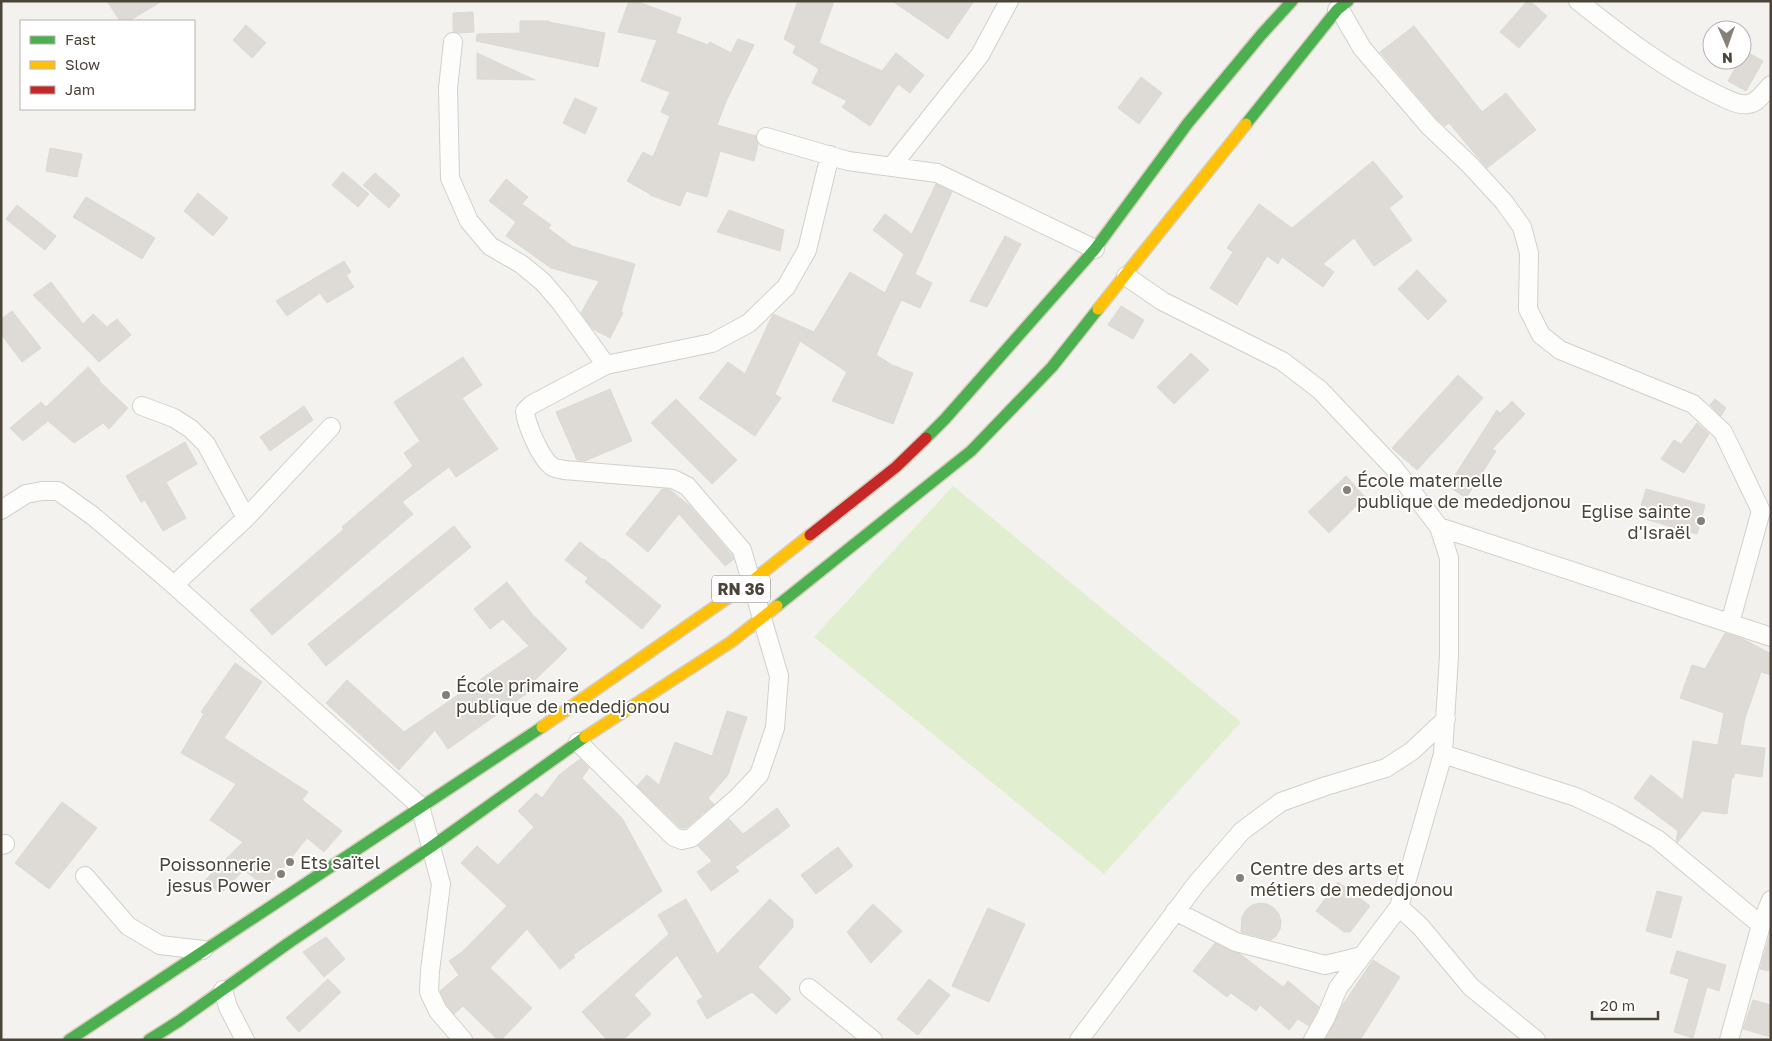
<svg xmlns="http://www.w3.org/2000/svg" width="1772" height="1041" viewBox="0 0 1772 1041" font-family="'Golos Text',sans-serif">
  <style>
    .green { fill: #e1eecf }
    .building { fill: #dedbd6; stroke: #dcd9d4 }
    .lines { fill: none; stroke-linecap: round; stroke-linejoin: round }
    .street-casing { stroke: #d2d0cb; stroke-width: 20 }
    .fast-casing { stroke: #d6cebb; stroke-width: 14 }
    .slow-casing { stroke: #d6cebb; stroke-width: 14 }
    .jam-casing { stroke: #d6cebb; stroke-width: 14 }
    .street { stroke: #fdfdfc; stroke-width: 18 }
    .fast { stroke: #4caf50; stroke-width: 11 }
    .slow { stroke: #ffc107; stroke-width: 11 }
    .jam { stroke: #c62828; stroke-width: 11 }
    .poi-dot { fill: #868178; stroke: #fff; stroke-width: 2 }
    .labels { text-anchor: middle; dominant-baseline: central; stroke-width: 4; stroke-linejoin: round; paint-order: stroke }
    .shield { fill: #fff; stroke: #817c74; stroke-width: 1 }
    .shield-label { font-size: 16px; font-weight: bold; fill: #4b4439 }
    .poi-label { font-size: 18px; fill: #4b4439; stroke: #fff; text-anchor: start }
  </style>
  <rect width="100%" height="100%" fill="#f4f2ee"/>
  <path class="green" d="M953,486L1241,722L1104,874L814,637Z"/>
  <path class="building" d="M107,1H162L129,21H120Z
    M629,1H636L681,18L676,33L708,45L710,42L731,53L738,39L754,45L727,99L717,125L756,136L758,144L754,161L720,151L707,197L686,191L680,206L650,195V194L627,181L643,152L653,157L670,116L661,112L670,92L641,81L657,40L618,32Z
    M798,1H834L819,43L882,71L896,53L924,75L910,93L898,84L870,126L842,107L847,101L812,83L819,69L793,53L796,46L784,39Z
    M892,1H974L948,39Z
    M1527,1H1530L1547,16L1519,48L1500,32Z
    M473,12L474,32L458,33L453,31V13Z
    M520,21H549V22L605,33L598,67L476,41L477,34L520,33Z
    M246,25L266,43L252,58L233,40Z
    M1414,26L1482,112L1506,93L1536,130L1487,168L1449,123L1445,126L1437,119L1380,52Z
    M1745,51L1763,61L1746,91L1728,81L1740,60H1742Z
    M477,53L535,80L477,79Z
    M1141,77L1162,93L1139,124L1118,108Z
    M575,98L597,108L585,134L563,123Z
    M50,148L82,154L77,177L46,171Z
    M1373,161L1403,197L1389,208L1412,240L1374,266L1354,238L1323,264L1334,272L1323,287L1282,257L1278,264L1267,256L1237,305L1210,288L1233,252L1227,248L1259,204L1292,228Z
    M343,172L369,194L358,207L332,185Z
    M375,173L400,195L389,208L363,185Z
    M506,179L528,197L522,204L551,225L548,228L572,246L635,264L621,312L623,313L610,338L593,329L581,313L599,281L551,268L506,236L516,222L489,201Z
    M936,184L952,192L915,274L932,283L920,308L901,300L876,355L892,365L913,373L893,424L832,401L847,372L800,341L775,394L781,398L755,436L699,398L728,362L745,374L773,314L814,332L850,272L885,293L904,254L873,230L885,214L912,234Z
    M198,193L228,218L213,236L184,211Z
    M86,197L155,238L142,259L73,217Z
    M17,205L56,236L45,250L6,219Z
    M729,210L784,230L780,251L717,232Z
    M1005,236L1021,244L987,307L970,301Z
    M344,261L351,272L346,275L354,287L327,303L320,293L287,316L276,301Z
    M1417,270L1447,301L1428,320L1398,289Z
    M51,282L83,324L93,314L107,327L117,319L131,335L99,362L33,295Z
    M1121,306L1144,320L1133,339L1108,325Z
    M12,311L41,348L22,362L1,334V319Z
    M1191,353L1209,370L1174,404L1157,387Z
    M463,357L482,385L462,398L498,449L456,477L449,467L402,502L413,514L272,635L250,610L344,529L342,527L413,466L404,453L420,441L394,402Z
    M88,367L100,380L99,381L128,408L109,429L103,423L74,443L48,421L23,441L10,428L41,402L46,407Z
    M1458,375L1483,398L1417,470L1392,448Z
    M610,389L632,441L585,461L577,460L556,412Z
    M676,399L737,460L712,484L651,423Z
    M1715,399L1726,408L1721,416L1710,405Z
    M1512,401L1525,414L1492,449L1496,451L1466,498L1448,486L1497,410L1500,413Z
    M304,406L313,420L270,451L260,437Z
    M1697,423L1709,434L1684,473L1661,459L1674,440L1681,444Z
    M185,442L197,464L166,482L186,518L163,531L145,500L141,502L126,476Z
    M1346,476L1365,497L1329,533L1308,512Z
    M662,489H669L690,506L732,555L734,559L725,566L679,514L648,552L626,534Z
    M1646,489L1705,505L1697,534L1638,517Z
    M454,526L471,547L326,666L308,644Z
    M580,542L603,560L604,559L661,606L642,629L585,582L588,578L565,560Z
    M507,582L533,615L567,649L533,682L536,687L448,749L435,730L399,770L326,703L347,680L404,732L529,646L503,619L490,629L474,609Z
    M1725,633L1743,639L1771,654V675L1761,672L1745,718L1740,745L1765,748L1762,777L1734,773V778L1732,777L1727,814L1702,811L1678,842L1676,841L1678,831L1634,798L1651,775L1683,800L1693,741L1718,745L1724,713L1680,698L1692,665L1705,669Z
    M235,663L262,682L224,738L308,792L302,800L342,831L324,852L307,838L267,888L244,870L220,894L205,880L243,842L210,820L236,784L181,753L204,714L201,712Z
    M727,711L747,717L728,775L708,798L714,804L686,828H680L637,786L647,775L659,785L675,742L712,756Z
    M580,759L589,768L582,778L622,818L662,891L573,955L575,957L560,969L527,929L490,968L532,1008L501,1040H498L463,1006L454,1014L447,1005L440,991L459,975L449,961L462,952L507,906L461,863L477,846L498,865L534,827L518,811L536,793L542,798L559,775Z
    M62,802L97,828L49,889L15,863Z
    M777,808L790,826L735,867L739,871L711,891L697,872L712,861L698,846L729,819L743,834Z
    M838,847L853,866L816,894L801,875Z
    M1338,882L1370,906L1350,932H1344L1316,911Z
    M1657,891L1682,897L1671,938L1646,931Z
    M686,899L717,954L770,899L793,920V927L758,967L791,999L776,1014L752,992L707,1019L697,1001L703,997L677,955L634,995L651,1014L623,1040H607L582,1012L669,934L658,915Z
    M1260,903L1267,904L1274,908L1279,914L1281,921L1280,929L1276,936L1271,940L1241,932L1242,917L1246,910L1252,905Z
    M873,904L902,931L871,963L847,932Z
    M988,908L1025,924L989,1002L952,986Z
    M1770,934H1771V971L1760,969Z
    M326,937L345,959L324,977L303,952Z
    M1215,943L1240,954L1283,987L1288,981L1319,1007L1309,1026L1298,1019L1289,1030L1260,1005L1256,1011L1231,993L1227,997L1193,971Z
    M1677,951L1726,965L1719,991L1707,987L1693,1038L1674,1032L1689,979L1670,973Z
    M1373,960L1400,977L1360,1040H1325L1342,1006Z
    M328,979L341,992L299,1032L286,1018Z
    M929,979L950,995L918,1035L897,1019Z
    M1753,1000L1771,1005V1037L1743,1029Z"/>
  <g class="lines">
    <g class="street-casing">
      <path id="street" d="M1578,1C1622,36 1667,71 1718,95C1727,99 1738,106 1748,104C1758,103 1764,92 1771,85
        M1337,10L1343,15L1362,48L1429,126L1470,165L1504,202L1522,227L1529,253L1528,309L1541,335L1560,350L1693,404L1723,432L1761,511L1730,623
        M453,42L448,88L450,178L469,221L490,246L521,264L543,282L561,303L606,365
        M766,137L848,161L937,173L1095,249
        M891,167L980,55L1009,1
        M1126,276L1162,301L1282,361L1320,390L1394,468L1439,527L1449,558V656L1443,754L1399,907L1338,988L1326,1017L1313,1040
        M142,406L174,418L191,429L206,444L246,518
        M1,510L26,494L42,491H58L93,516L174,585L420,806L441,884L430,971L429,992L438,1011L463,1040
        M1439,527L1771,637
        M174,585L246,518L331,427
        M578,742L674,837L682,840L691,838L737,798L759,775L775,728L779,676L742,550L687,486L673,479L564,470C561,469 556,469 553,467C541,460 526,424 525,411L531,405L606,365L712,343L749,323L786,287L807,250L830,155
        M1443,754L1576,797L1614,815L1657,839L1761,925
        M1,845L5,844
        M85,876L128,926L160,945L203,950
        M1399,907L1420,926L1471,987L1536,1040
        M1175,911L1236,942L1325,965L1362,956
        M809,988L873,1040
        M223,990L228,1007L245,1040
        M1079,1040L1197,883L1242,831L1281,802L1326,786L1386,768L1412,751L1446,719
        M1729,1040L1761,925L1771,900"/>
    </g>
    <g class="fast-casing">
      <path id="fast" d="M1246,124L1337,10L1348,1
        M926,438L945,419L1095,249L1188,123L1261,35L1292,1
        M777,606L971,451L1052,367L1098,309
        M69,1040L542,727
        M149,1040L179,1021L290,942L431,847L585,737"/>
    </g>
    <g class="slow-casing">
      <path id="slow" d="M1098,309L1246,124
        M542,727L752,581L810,535
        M585,737L731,642L777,606"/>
    </g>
    <g class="jam-casing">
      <path id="jam" d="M810,535L896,467L926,438"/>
    </g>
    <use href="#street" class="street"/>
    <use href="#fast" class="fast"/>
    <use href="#slow" class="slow"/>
    <use href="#jam" class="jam"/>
  </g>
  <g class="poi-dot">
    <circle cx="1347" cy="490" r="5"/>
    <circle cx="1701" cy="521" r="5"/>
    <circle cx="446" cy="695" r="5"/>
    <circle cx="290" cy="862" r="5"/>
    <circle cx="281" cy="874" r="5"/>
    <circle cx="1240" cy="878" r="5"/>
  </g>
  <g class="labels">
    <rect class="shield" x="712" y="575.5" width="58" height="27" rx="4"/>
    <g class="shield-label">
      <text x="741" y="589">RN 36</text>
    </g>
    <g class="poi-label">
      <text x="1357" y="480">École maternelle<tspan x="1357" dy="21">publique de mededjonou</tspan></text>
      <text x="1691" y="511" text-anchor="end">Eglise sainte<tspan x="1691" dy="21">d'Israël</tspan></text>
      <text x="456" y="685">École primaire<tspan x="456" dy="21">publique de mededjonou</tspan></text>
      <text x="300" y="862">Ets saïtel</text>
      <text x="271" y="864" text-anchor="end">Poissonnerie<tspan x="271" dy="21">jesus Power</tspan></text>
      <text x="1250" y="868">Centre des arts et<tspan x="1250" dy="21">métiers de mededjonou</tspan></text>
    </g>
  </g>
  <rect width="1772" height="1041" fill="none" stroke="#4b4439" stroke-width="5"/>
  <rect x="20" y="20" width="175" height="90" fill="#ffffff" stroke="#b7b4b0"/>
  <rect x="30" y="36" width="25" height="8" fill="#4caf50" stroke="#b7b4b0"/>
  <text x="65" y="45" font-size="15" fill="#4b4439">Fast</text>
  <rect x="30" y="61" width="25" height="8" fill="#ffc107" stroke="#b7b4b0"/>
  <text x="65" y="70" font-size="15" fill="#4b4439">Slow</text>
  <rect x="30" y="86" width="25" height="8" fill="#c62828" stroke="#b7b4b0"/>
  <text x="65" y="95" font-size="15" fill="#4b4439">Jam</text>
  <g transform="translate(1727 45) rotate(178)"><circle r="24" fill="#ffffff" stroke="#b7b4b0"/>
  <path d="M0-4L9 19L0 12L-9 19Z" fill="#868178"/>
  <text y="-8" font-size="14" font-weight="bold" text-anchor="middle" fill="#4b4439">N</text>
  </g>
  <path d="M1592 1011v8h66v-8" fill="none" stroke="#4b4439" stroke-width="2.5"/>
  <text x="1600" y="1011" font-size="15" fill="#4b4439" stroke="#ffffff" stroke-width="4" paint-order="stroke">20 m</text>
</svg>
